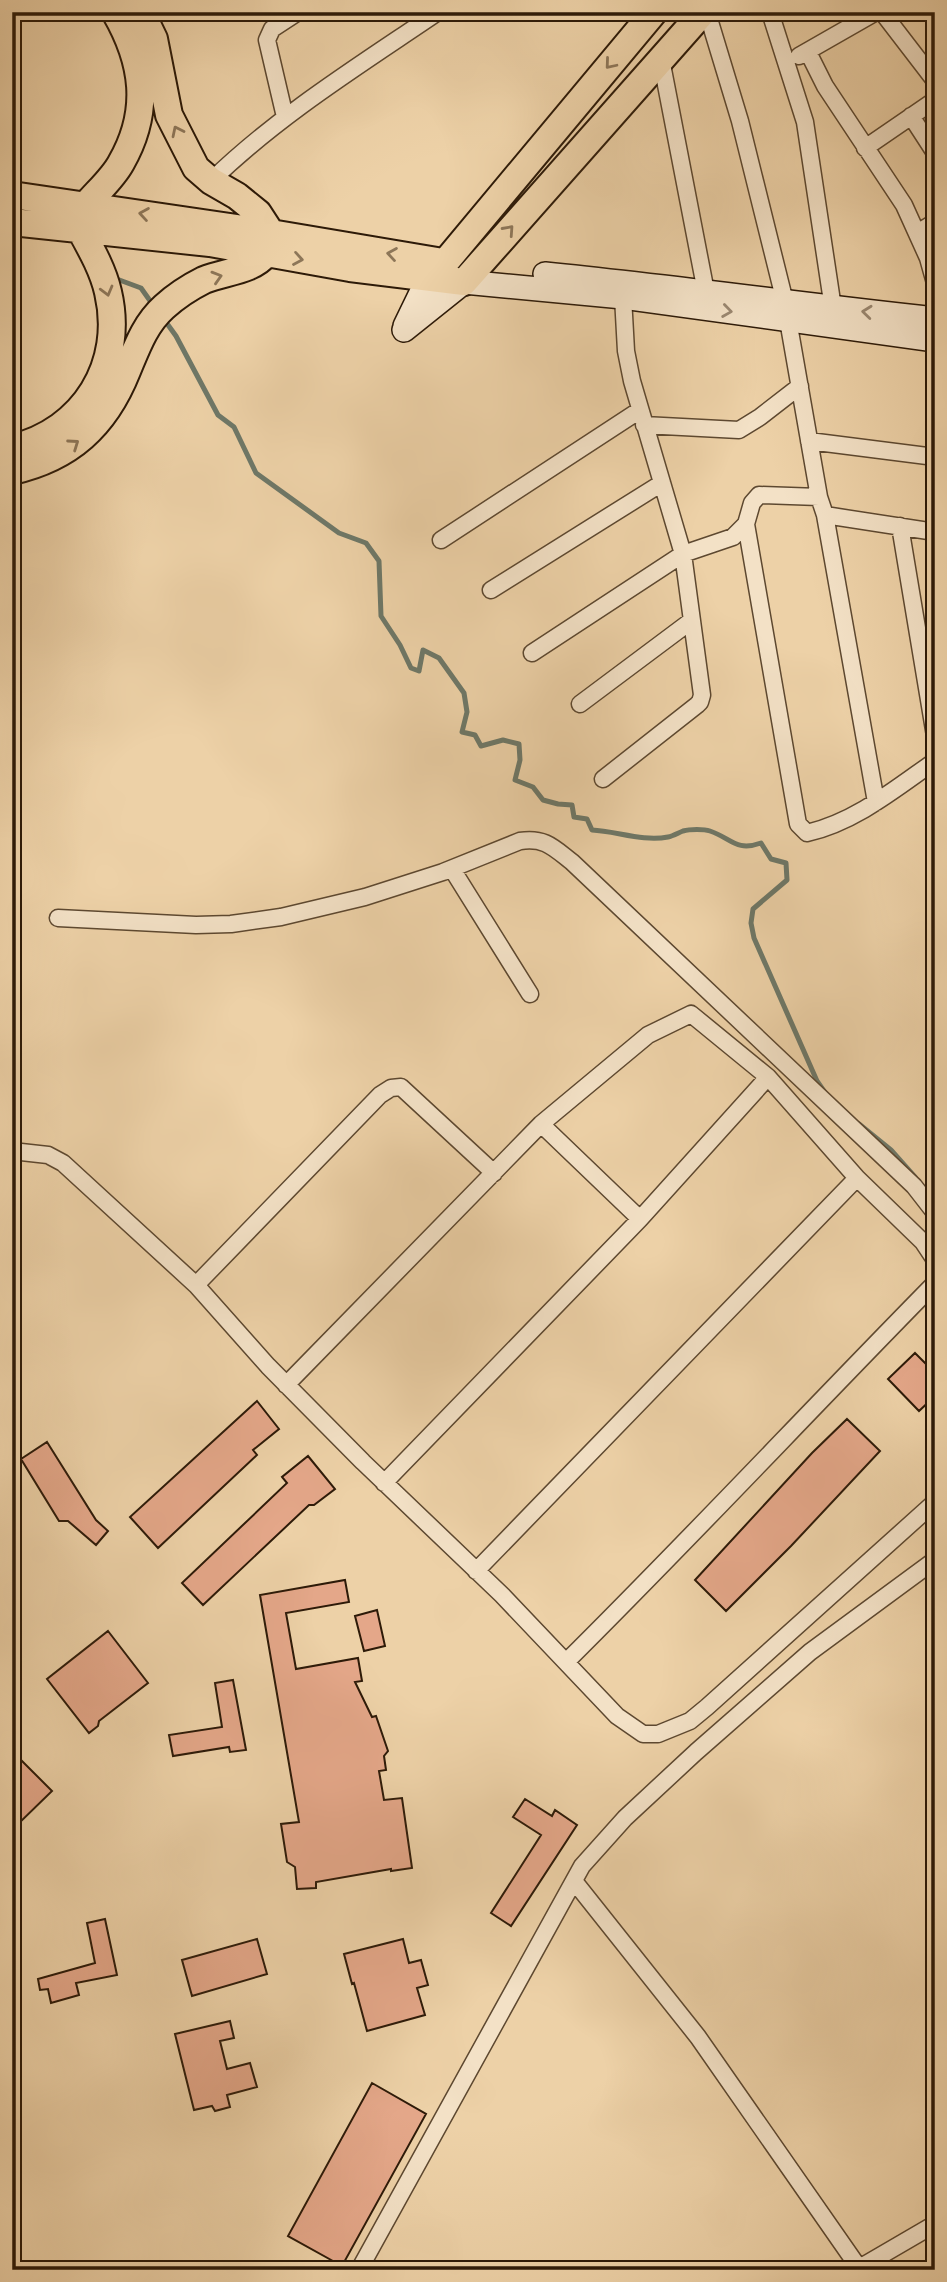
<svg xmlns="http://www.w3.org/2000/svg" width="947" height="2282" viewBox="0 0 947 2282" font-family="'Libre Bodoni',serif">
  <style>
    .lines { fill: none; stroke-linecap: round; stroke-linejoin: round }
    .stream { stroke: #6e7868; stroke-width: 5 }
    .building { fill: #e4a789; stroke: #2d1a08; stroke-width: 2 }
    .street-casing { stroke: #5d4830; stroke-width: 19 }
    .secondary-casing { stroke: #2d1a08; stroke-width: 26 }
    .primary-casing { stroke: #2d1a08; stroke-width: 30 }
    .street { stroke: #f3e1c6; stroke-width: 16 }
    .secondary { stroke: #f3e1c6; stroke-width: 23 }
    .primary { stroke: #edd1a7; stroke-width: 26 }
    .oneway { stroke: #8d7658 }
    .oneway2 { stroke: #9a8770 }
  </style>
  <rect width="100%" height="100%" fill="#edd1a7"/>
  <filter id="stains"><feTurbulence type="fractalNoise" baseFrequency=".00286" numOctaves="4"/><feColorMatrix values="0 0 0 0 .2 0 0 0 0 .09 0 0 0 0 .02 0 0 0 .5 -.17"/></filter>
  <radialGradient id="worn" r=".72"><stop offset=".6" stop-color="#630" stop-opacity="0"/><stop offset="1" stop-color="#630" stop-opacity=".3"/></radialGradient>
  <g class="lines">
    <path class="stream" d="M114,278L141,288L153,305
      M163,318L176,336L218,415L234,427L256,473L339,533L366,543L379,561L381,616L400,645L411,668L419,671L423,650L439,658L464,693L467,712L462,732L475,735L481,746L503,740L519,744L520,760L515,780L533,787L543,800L558,804L572,805L574,817L587,819L592,830C616,831 643,842 668,837C673,836 678,833 683,831C690,829 704,829 710,831C731,838 736,852 761,843L771,859L786,863L787,880L753,909L751,923L754,938L817,1081L826,1094
      M859,1124L891,1150L915,1177"/>
  </g>
  <path class="building" d="M915,1353L935,1373V1396L919,1411L888,1379Z
    M257,1401L279,1429L253,1450L257,1455L158,1548L130,1517Z
    M847,1419L880,1451L791,1546L726,1611L695,1580L812,1453Z
    M47,1442L96,1520L108,1531L96,1545L68,1521H59L21,1459Z
    M308,1456L335,1489L314,1505H309L203,1605L182,1583L287,1483L282,1477Z
    M345,1580L349,1602L286,1613L296,1669L358,1658L362,1681L355,1682L372,1717L376,1716L388,1751L384,1756L386,1770L379,1771L384,1800L402,1798L412,1868L391,1871V1869L316,1882V1888L297,1889L295,1867L287,1862L281,1824L299,1822L260,1595Z
    M377,1610L385,1646L364,1651L355,1616Z
    M108,1631L148,1683L99,1721L98,1726L89,1733L47,1679Z
    M233,1680L246,1750L230,1752L229,1747L173,1756L169,1735L222,1727L215,1683Z
    M12,1751L52,1791L12,1830Z
    M525,1799L552,1816L555,1810L577,1825L511,1926L491,1913L541,1835L513,1817Z
    M105,1919L117,1975L76,1983L79,1995L51,2003L48,1989L40,1990L38,1979L95,1963L87,1923Z
    M257,1939L267,1974L192,1996L182,1960Z
    M403,1939L409,1963L421,1960L428,1985L417,1988L425,2015L367,2031L354,1983L352,1984L344,1954Z
    M230,2021L234,2038L220,2041L227,2069L250,2063L257,2087L227,2095L230,2107L215,2111L212,2106L194,2110L175,2034Z
    M372,2083L426,2114L342,2266L288,2236Z"/>
  <g class="lines">
    <g class="street-casing">
      <path id="street" d="M707,12L740,121L785,302
        M770,12L805,122L833,308
        M882,12L935,81
        M808,52L825,86L904,205L928,258L935,283
        M799,56L876,12
        M661,59L706,292
        M911,116L935,153
        M285,117L267,40L272,29L298,12
        M865,148L935,100
        M211,181C279,115 360,65 438,12
        M917,233L935,222
        M788,320L819,497L825,515L876,802
        M644,425L739,430L760,417L800,386
        M809,441L935,457
        M825,515L935,532
        M746,524L798,824L807,833C855,822 895,789 935,761
        M900,526L935,736
        M441,540L640,410
        M491,590L662,483
        M532,653L683,554L733,537L746,524L752,503L759,495L819,497
        M580,704L691,621
        M603,779L697,705L700,702L702,695L683,554L632,381L626,351L623,297
        M452,869L530,994
        M58,918L196,925L231,924L281,917L365,897L443,872L520,841C545,837 554,848 572,862L914,1186L935,1213
        M541,1124L640,1219
        M12,1151L48,1155L63,1163L196,1285L268,1366L363,1462L502,1595L617,1716L643,1734H658L690,1721L707,1707L935,1502
        M196,1285L380,1095L391,1088L401,1087L494,1173
        M286,1385L541,1124L648,1035L691,1014L768,1077L857,1178L923,1242L935,1260
        M384,1483L640,1219L768,1077
        M476,1571L857,1178
        M566,1662C691,1538 811,1409 935,1283
        M574,1881L698,2037L859,2268
        M359,2270L582,1866L625,1818L696,1752L810,1652L935,1560
        M856,2270L935,2224"/>
    </g>
    <g class="secondary-casing">
      <path id="secondary" d="M545,274C675,287 805,305 935,319
        M405,326L421,293L433,277
        M404,330L464,282L623,297L935,340"/>
    </g>
    <g class="primary-casing">
      <path id="primary" d="M141,12L154,39L169,115L196,168L211,181L237,196L258,213L271,233
        M12,195L271,233L443,262
        M86,205C97,192 113,178 121,163C151,111 144,62 115,12
        M12,222L210,243L350,268L464,282L703,12
        M433,277L654,12
        M12,448C84,431 125,364 108,292C103,270 91,249 80,229
        M12,471C70,458 105,426 127,371C137,347 145,324 164,307C176,296 190,287 204,280C226,271 251,272 267,253"/>
    </g>
    <use href="#street" class="street"/>
    <use href="#secondary" class="secondary"/>
    <use href="#primary" class="primary"/>
  </g>
  <defs><path id="oneway-chevron" d="M-2-3.5L2.5 0L-2 3.5" fill="none" stroke-width="1.6" stroke-linecap="round" stroke-linejoin="round" transform="scale(1.75)"/></defs>
  <g class="oneway">
    <use href="#oneway-chevron" transform="translate(610 64) rotate(130)"/>
    <use href="#oneway-chevron" transform="translate(177 131) rotate(-116)"/>
    <use href="#oneway-chevron" transform="translate(144 214) rotate(-171)"/>
    <use href="#oneway-chevron" transform="translate(509 230) rotate(-48)"/>
    <use href="#oneway-chevron" transform="translate(392 254) rotate(-171)"/>
    <use href="#oneway-chevron" transform="translate(298 259) rotate(10)"/>
    <use href="#oneway-chevron" transform="translate(217 277) rotate(-17)"/>
    <use href="#oneway-chevron" transform="translate(107 291) rotate(75)"/>
    <use href="#oneway-chevron" transform="translate(74 444) rotate(-35)"/>
  </g>
  <g class="oneway2">
    <use href="#oneway-chevron" transform="translate(727 311) rotate(8)"/>
    <use href="#oneway-chevron" transform="translate(867 312) rotate(-174)"/>
  </g>
  <rect width="947" height="2282" fill="none" stroke="#edd1a7" stroke-width="42"/>
  <rect x="14" y="14" width="919" height="2254" fill="none" stroke="#2d1a08" stroke-width="3.5"/>
  <rect x="21" y="21" width="905" height="2240" fill="none" stroke="#2d1a08" stroke-width="2"/>
  <rect width="100%" height="100%" filter="url(#stains)"/>
  <rect width="100%" height="100%" fill="url(#worn)"/>
</svg>
